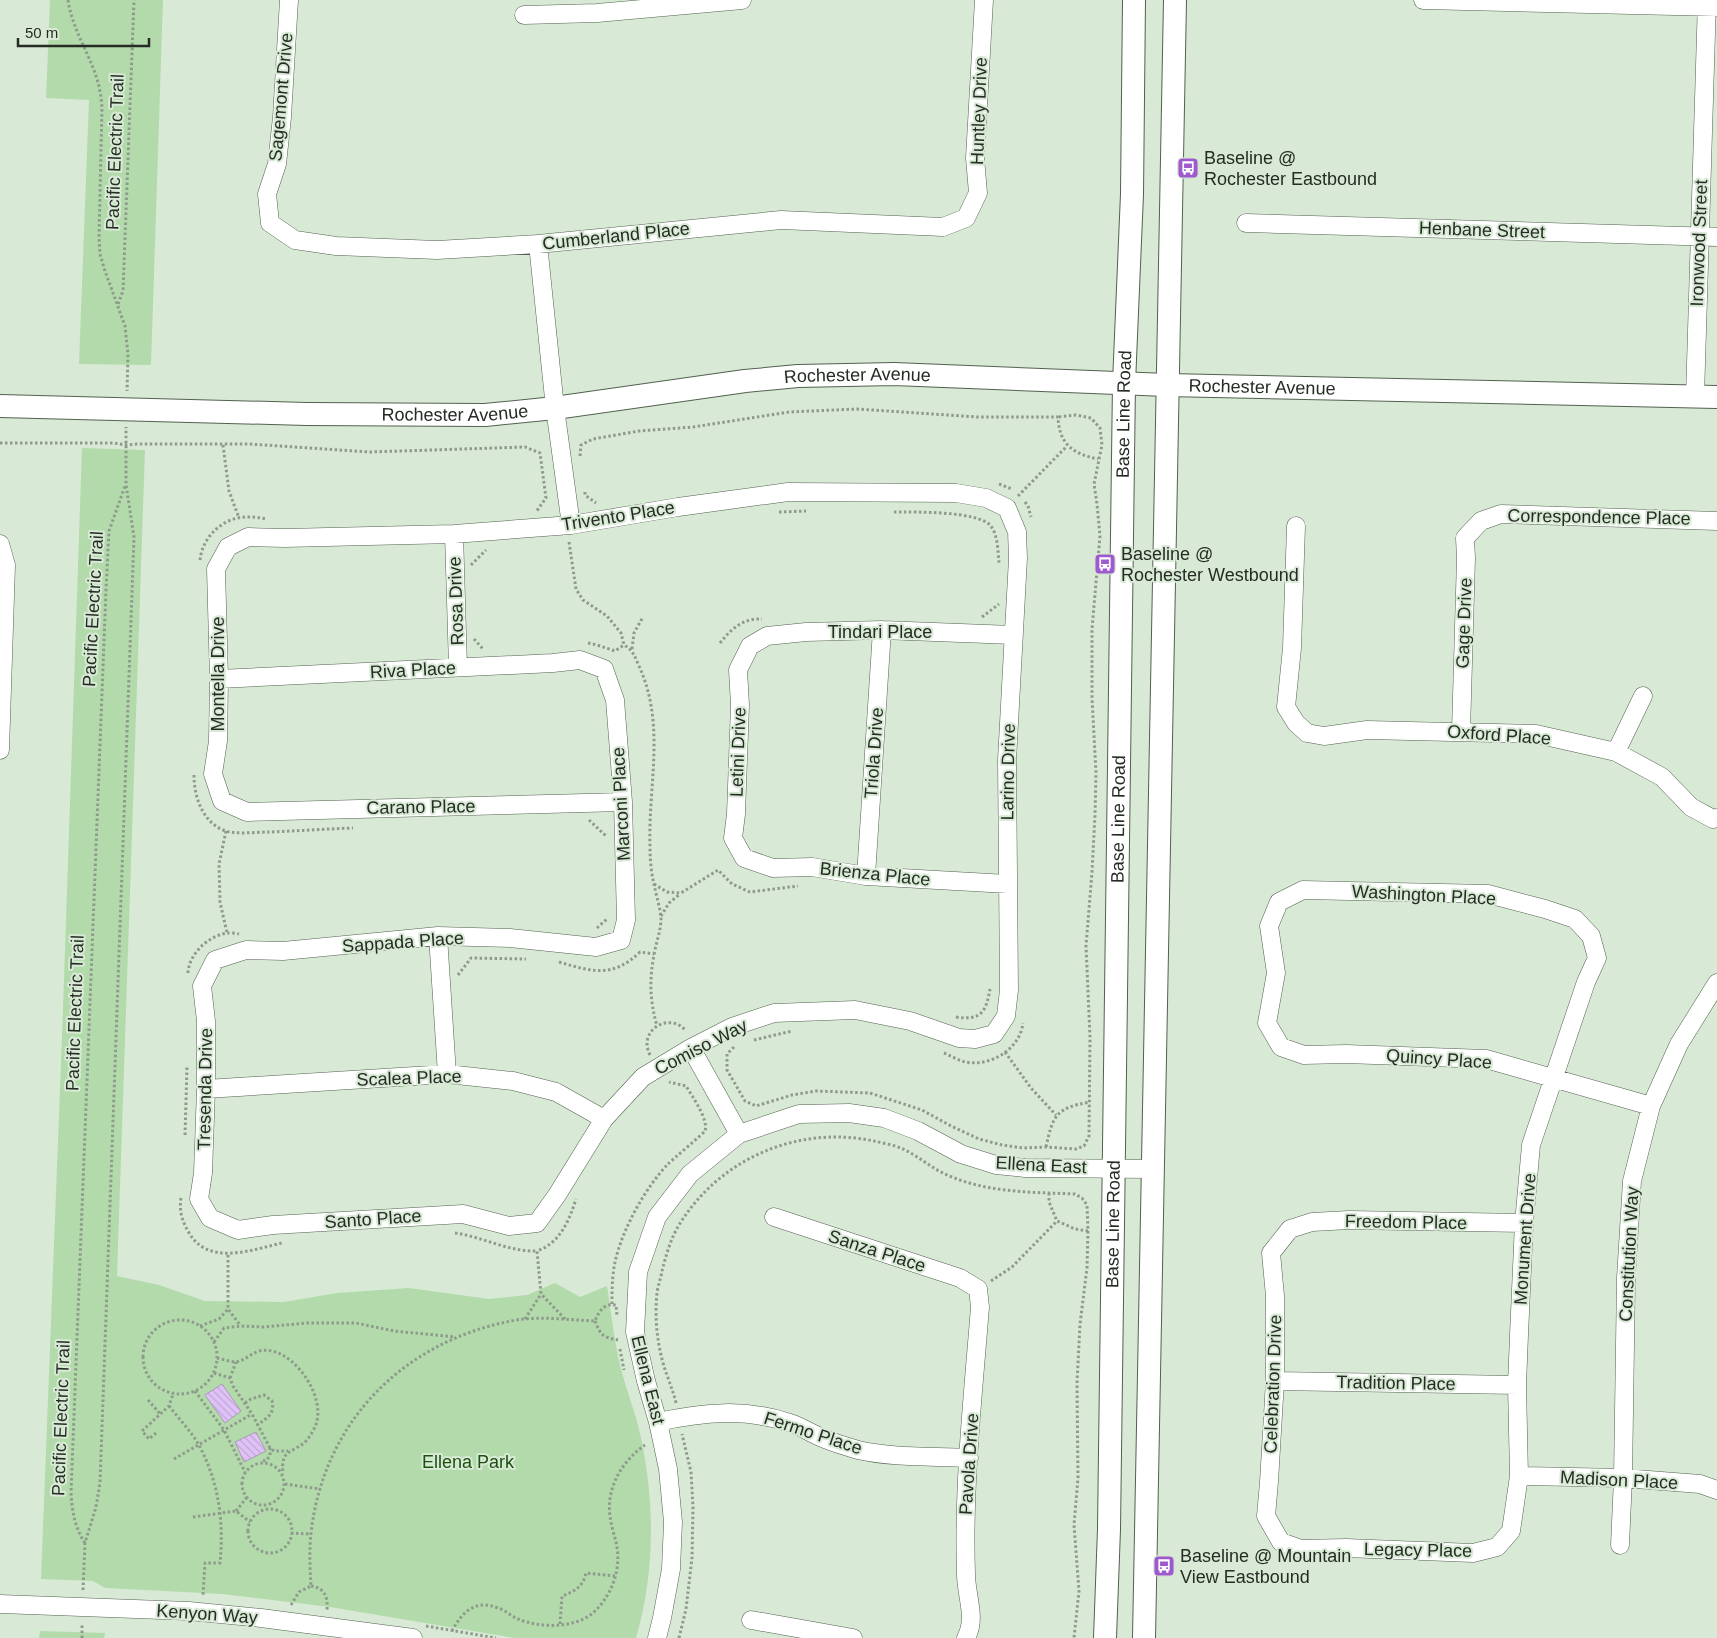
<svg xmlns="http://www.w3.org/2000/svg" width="1717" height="1638" viewBox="0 0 1717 1638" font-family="Helvetica,sans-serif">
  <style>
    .park { fill: #b3daab }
    .building { fill: url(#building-back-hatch); stroke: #a89cb1 }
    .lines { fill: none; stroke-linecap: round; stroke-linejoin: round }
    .minor-casing { stroke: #52614f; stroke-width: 19 }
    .major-casing { stroke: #52614f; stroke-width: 24 }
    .path { stroke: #8e9b8c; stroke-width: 3; stroke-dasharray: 2.5 2.5; stroke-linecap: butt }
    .minor { stroke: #fff; stroke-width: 18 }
    .major { stroke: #fff; stroke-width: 22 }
    .labels { text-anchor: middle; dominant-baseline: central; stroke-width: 4; stroke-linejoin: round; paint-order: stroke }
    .street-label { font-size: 18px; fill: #252c24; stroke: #d8ead5 }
    .poi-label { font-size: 18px; fill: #252c24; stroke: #d8ead5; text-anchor: start }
    .park-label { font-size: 18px; fill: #1c5111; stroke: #d8ead5 }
  </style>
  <defs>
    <pattern id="building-back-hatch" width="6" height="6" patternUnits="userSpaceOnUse" patternTransform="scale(1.25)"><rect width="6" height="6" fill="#e0c2f8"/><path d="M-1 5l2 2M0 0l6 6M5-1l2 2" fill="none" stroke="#c0a7d4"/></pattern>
  </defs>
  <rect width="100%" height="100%" fill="#d8ead5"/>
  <path class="park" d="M50,0H163L151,365L79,364L89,100L46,98Z
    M82,448L145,450L117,1276L159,1285L205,1301L284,1302L337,1293L409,1288L489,1299L527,1295L555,1283L580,1297L607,1286C611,1312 614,1339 620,1365C626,1390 636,1413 641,1438C655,1504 655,1573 636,1638H515L330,1607L222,1594L105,1588L93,1581L41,1579L62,1038Z
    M40,1631L105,1633L104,1638H39Z"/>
  <path class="building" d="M222,1384L241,1411L225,1423L205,1395Z
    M256,1432L266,1451L244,1462L235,1442Z"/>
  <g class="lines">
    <g class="minor-casing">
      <path id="minor" d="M289,0L282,117L277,164L267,194L270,223L295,240L336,246L437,250L538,244L781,220L943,227L966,218L978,193L975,158L984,0
        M1423,0L1717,7
        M524,15L597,13L742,0
        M1246,223L1717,237
        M538,244L555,408L571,525
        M1695,397L1707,0
        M1296,526L1292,648L1286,707L1296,723L1307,733L1324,736L1367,730L1536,734L1616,752L1662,777L1691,807L1713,819L1717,818
        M454,534L458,667
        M0,544L6,565L0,750
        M219,679L553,663L580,660L604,669L615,700L623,802L626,920L621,940L596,947L510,938L438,936L283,951L246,950L215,960L202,986L206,1021V1089L203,1173L199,1199L210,1218L238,1230L273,1225L463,1214L509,1226L537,1223L557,1195L604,1119L643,1077L691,1048L732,1027L774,1013L855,1010L910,1021L959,1038L975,1039L994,1034L1006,1016L1009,990L1007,760L1018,558L1017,532L1007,508L986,498L956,493L788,492L678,507L571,525L454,534L285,538L248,537L228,547L216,569L219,679L218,741L213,774L222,801L247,812L623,802
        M1461,731L1466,558L1465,538L1481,521L1501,514L1717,521
        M1616,752L1643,696
        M866,876L882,630
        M1008,884L866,876L812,867L773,868L744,858L733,838L736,814L740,705L738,670L750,646L767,636L806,632L882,630L1013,635
        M438,936L447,1074
        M691,1048L739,1134
        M206,1089L447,1074L513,1081L556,1092L604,1119
        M774,1217L960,1278L978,1289L980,1307C973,1396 963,1485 966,1574C966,1596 977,1618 966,1638
        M1524,1223L1349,1220L1312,1222L1290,1229L1271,1253L1275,1296V1381L1269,1482L1266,1516L1281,1542L1301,1549L1346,1548L1473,1553L1497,1547L1511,1531L1519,1476L1517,1385L1519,1335L1524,1223L1531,1145L1586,982L1597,958L1591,936L1575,919L1545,909L1488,894L1303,890L1279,902L1269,926L1276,973L1267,1023L1281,1047L1304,1055L1346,1054L1486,1059L1651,1106
        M1275,1381L1517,1385
        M658,1422C704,1412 745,1408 790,1423C800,1426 809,1432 818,1436C830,1442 845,1446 858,1450C893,1458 932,1456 969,1458
        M1519,1476L1623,1478L1700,1484L1717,1490
        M1620,1545L1623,1478L1626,1278L1632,1181L1651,1106L1679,1044L1717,983
        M0,1604L189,1611L261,1618L413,1638
        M751,1620L853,1638
        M657,1638L662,1618L671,1569L673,1522L668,1469L658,1422L646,1381L635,1332L638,1272L657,1217L690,1174L739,1134L799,1114L849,1113L884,1118L918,1131L961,1154L996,1165L1025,1168L1153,1169"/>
    </g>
    <g class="major-casing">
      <g id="major">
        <path id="s1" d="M0,406L307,414L485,415L555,408L745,381L798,376L894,374L1167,385L1717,397"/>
        <path id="s2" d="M1105,1638L1109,1529L1124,383L1132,194L1134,0"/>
        <path d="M1144,1638L1175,0"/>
      </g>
    </g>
    <path class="path" d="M68,0C72,27 86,48 95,73C99,84 101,95 102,107L99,238L100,254L105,271L125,326L128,355L127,391
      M118,304L123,291L134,0
      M0,443H114L126,445L137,444H249L370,452L525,447L540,453L546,498L536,512
      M223,445L229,491L239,518
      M580,456L581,445L593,439L639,431L693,427L789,412L857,409L978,417H1058C1059,444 1073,454 1098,459
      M999,484L1012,489
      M585,492V495L596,503
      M1018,496L1067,446
      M1025,502L1028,506L1031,517
      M779,512L806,511
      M894,512C915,512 976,511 990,525C998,534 998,552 999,563
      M569,542L576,589L583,600L607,616L621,633L624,645C633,650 635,657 639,666C666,725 648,785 650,846C650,859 651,872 654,884C656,895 660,907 661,918C661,931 656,942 654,955C649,981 650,1001 657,1026
      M200,560C202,540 218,522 238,518C247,516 257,517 266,519
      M471,565L486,550
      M982,617L999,604
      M474,639L483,649
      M588,643L597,645L615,651L624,645
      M720,643C731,629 743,618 762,619
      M632,649L634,633L643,617
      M194,775C194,796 202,821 223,830C234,835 256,832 269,832C297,831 325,829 353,828
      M589,820L606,836
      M226,831L219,864L220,902L227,933
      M654,884L667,892L681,893L718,870L732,884L750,892L798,886
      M661,916L669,903L680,894
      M597,928L607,919
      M559,962C593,972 613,978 640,952L654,954
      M188,973C189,954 208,936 227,933C230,933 235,933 239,934
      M458,975L471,958L526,959
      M956,1017C982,1021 986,1011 990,989
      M754,1040L792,1031
      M734,1047L727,1054V1070L745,1101L756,1106L792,1095L816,1091L870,1093L922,1110L951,1126L979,1139L1002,1145L1023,1148L1046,1147L1076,1149L1084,1146L1089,1136L1090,1037L1086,946L1092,872L1095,815L1096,773L1092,698V629L1100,536L1097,504L1094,484L1102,445L1100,428L1091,418L1076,415L1058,417
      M1005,1052L1031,1088L1056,1115
      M944,1053C951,1056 958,1060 965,1062C991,1067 1020,1049 1023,1023
      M650,1055C637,1030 670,1011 686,1031
      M185,1135L187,1066
      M1046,1147C1053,1115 1056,1108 1090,1102
      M1049,1193V1202L1057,1221L1075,1229L1088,1231
      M181,1198C179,1210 182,1221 188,1231C207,1267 251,1250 282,1243
      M455,1233C483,1237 509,1252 537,1251
      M228,1255V1309L240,1325
      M991,1281L1012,1267L1057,1221
      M612,1304C612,1290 612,1276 615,1262C622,1230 645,1188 668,1164C673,1159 704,1133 705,1131C709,1120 692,1096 686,1086L669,1082
      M525,1319L541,1294
      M565,1319L541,1294L537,1251C560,1243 569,1221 576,1199
      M143 1357a37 37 0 1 1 74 0a37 37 0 1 1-74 0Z
      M595,1321C601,1336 603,1337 618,1340
      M200,1326L219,1319L228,1309
      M214,1342L224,1328L241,1326L263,1327L307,1323H356L394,1331L455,1337
      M620,1349L624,1370
      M217,1358C222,1359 231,1362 236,1362C249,1360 254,1347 272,1351C299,1357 327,1400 315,1427C313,1431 310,1436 307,1440C294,1454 280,1447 283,1474
      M214,1373L230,1378L233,1386L252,1414L270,1448L274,1451H288
      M230,1378L236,1362
      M195,1391L224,1430L245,1472
      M148,1400L161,1415
      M245,1403L251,1399L264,1395L272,1401C275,1414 267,1418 257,1425
      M676,1403C674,1394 671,1387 668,1378C658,1352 654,1321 657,1293C658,1285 661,1278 662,1271C666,1255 671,1238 679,1225C720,1158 798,1125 874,1141C883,1143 894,1145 903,1149C918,1156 930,1167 945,1174C986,1193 1030,1192 1075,1194L1082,1198L1087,1205L1088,1231L1087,1268L1080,1324L1077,1383L1078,1478L1074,1525L1079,1591L1074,1638
      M169,1406C179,1419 192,1432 200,1447C219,1484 224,1522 220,1563H205L203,1595
      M156,1433L149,1439L142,1431L169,1406L173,1394
      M174,1459L252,1414
      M263,1461L267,1460L270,1455V1448
      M242 1484a21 21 0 1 1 42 0a21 21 0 1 1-42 0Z
      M285,1484L320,1489
      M248 1531a22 22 0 1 1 44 0a22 22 0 1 1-44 0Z
      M236,1511L247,1497
      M193,1517L236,1511L250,1522
      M291,1533L310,1534
      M85,1543C75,1528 72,1511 71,1493L106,590L109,531L125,486
      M311,1586C325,1588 328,1597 327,1610
      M83,1590L85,1543L96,1507L100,1483L134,537L126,485V427
      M291,1605L299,1592L311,1586C310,1569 309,1551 311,1533C324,1420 405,1340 516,1320C542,1316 569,1320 595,1321C599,1311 604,1303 616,1305L617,1316
      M560,1624L562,1596C575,1591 583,1587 586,1573L615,1576
      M426,1626L496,1638
      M452,1631C462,1612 475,1599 498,1608C505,1610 511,1616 518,1619C540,1628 575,1629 594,1612C613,1594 622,1567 616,1542C614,1534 611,1525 610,1516C606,1488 622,1461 645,1445
      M82,1638V1624
      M679,1638L686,1609L692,1558L693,1507L691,1472L682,1434"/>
    <use href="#minor" class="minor"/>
    <use href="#major" class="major"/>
  </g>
  <defs>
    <g id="bus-square" transform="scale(1.125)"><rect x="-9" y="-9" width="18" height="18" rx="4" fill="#9f59ce" stroke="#d8ead5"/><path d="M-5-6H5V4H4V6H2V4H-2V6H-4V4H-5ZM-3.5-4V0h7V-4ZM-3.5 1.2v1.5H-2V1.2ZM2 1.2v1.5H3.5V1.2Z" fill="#fff"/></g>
  </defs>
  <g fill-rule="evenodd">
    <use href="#bus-square" x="1188" y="168"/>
    <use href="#bus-square" x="1105" y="564"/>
    <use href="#bus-square" x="1164" y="1566"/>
  </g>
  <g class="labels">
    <g class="street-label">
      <text transform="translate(281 97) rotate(-85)">Sagemont Drive</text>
      <text transform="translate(979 111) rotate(-88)">Huntley Drive</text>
      <text transform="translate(115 152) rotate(-88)">Pacific Electric Trail</text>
      <text transform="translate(1482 230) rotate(2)">Henbane Street</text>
      <text transform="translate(616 236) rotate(-6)">Cumberland Place</text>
      <text transform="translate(1699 243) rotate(-88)">Ironwood Street</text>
      <text stroke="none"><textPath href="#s1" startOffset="860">Rochester Avenue</textPath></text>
      <text stroke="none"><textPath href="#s1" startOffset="1265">Rochester Avenue</textPath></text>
      <text stroke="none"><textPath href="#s1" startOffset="455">Rochester Avenue</textPath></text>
      <text stroke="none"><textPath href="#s2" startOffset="1224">Base Line Road</textPath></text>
      <text transform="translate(618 516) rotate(-9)">Trivento Place</text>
      <text transform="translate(1599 517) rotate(1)">Correspondence Place</text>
      <text transform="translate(456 601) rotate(-92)">Rosa Drive</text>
      <text transform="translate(93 609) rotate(-87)">Pacific Electric Trail</text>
      <text transform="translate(1464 623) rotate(-88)">Gage Drive</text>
      <text x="880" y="632">Tindari Place</text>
      <text transform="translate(413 670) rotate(-3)">Riva Place</text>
      <text transform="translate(218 674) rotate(-90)">Montella Drive</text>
      <text transform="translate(1499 735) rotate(4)">Oxford Place</text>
      <text transform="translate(738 752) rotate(-88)">Letini Drive</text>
      <text transform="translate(874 753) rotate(-86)">Triola Drive</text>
      <text transform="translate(1008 772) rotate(-89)">Larino Drive</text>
      <text transform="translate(621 804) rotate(-93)">Marconi Place</text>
      <text transform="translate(421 807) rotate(-1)">Carano Place</text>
      <text stroke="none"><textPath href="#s2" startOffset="819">Base Line Road</textPath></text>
      <text transform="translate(875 874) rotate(6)">Brienza Place</text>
      <text transform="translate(1424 895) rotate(3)">Washington Place</text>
      <text transform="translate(403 942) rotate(-4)">Sappada Place</text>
      <text transform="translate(75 1013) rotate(-88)">Pacific Electric Trail</text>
      <text transform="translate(701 1047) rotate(-27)">Comiso Way</text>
      <text transform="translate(1439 1059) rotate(4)">Quincy Place</text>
      <text transform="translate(409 1078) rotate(-2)">Scalea Place</text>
      <text transform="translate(205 1089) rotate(-89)">Tresenda Drive</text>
      <text transform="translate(1041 1165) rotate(3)">Ellena East</text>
      <text transform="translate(373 1219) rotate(-4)">Santo Place</text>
      <text transform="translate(1406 1222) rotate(1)">Freedom Place</text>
      <text stroke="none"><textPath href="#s2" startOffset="414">Base Line Road</textPath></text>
      <text transform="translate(1525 1239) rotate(-86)">Monument Drive</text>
      <text transform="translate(877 1251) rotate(18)">Sanza Place</text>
      <text transform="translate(1629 1254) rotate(-87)">Constitution Way</text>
      <text transform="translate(648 1380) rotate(76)">Ellena East</text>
      <text transform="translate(1396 1383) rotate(1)">Tradition Place</text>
      <text transform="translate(1273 1384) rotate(-88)">Celebration Drive</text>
      <text transform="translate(61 1418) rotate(-88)">Pacific Electric Trail</text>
      <text transform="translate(813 1433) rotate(18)">Fermo Place</text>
      <text transform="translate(969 1464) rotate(-86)">Pavola Drive</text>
      <text transform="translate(1619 1480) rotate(3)">Madison Place</text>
      <text transform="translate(1418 1550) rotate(1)">Legacy Place</text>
      <text transform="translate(207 1614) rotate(4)">Kenyon Way</text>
    </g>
    <g class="poi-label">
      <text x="1204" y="158">Baseline @<tspan x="1204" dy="21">Rochester Eastbound</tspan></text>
      <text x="1121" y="554">Baseline @<tspan x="1121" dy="21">Rochester Westbound</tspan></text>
      <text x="1180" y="1556">Baseline @ Mountain<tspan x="1180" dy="21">View Eastbound</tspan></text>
    </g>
    <g class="park-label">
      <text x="468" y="1462">Ellena Park</text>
    </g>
  </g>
  <path d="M18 38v8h131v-8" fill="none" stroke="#252c24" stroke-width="2.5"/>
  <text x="25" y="38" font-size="15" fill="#252c24" stroke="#d8ead5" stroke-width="4" paint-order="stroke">50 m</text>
</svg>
